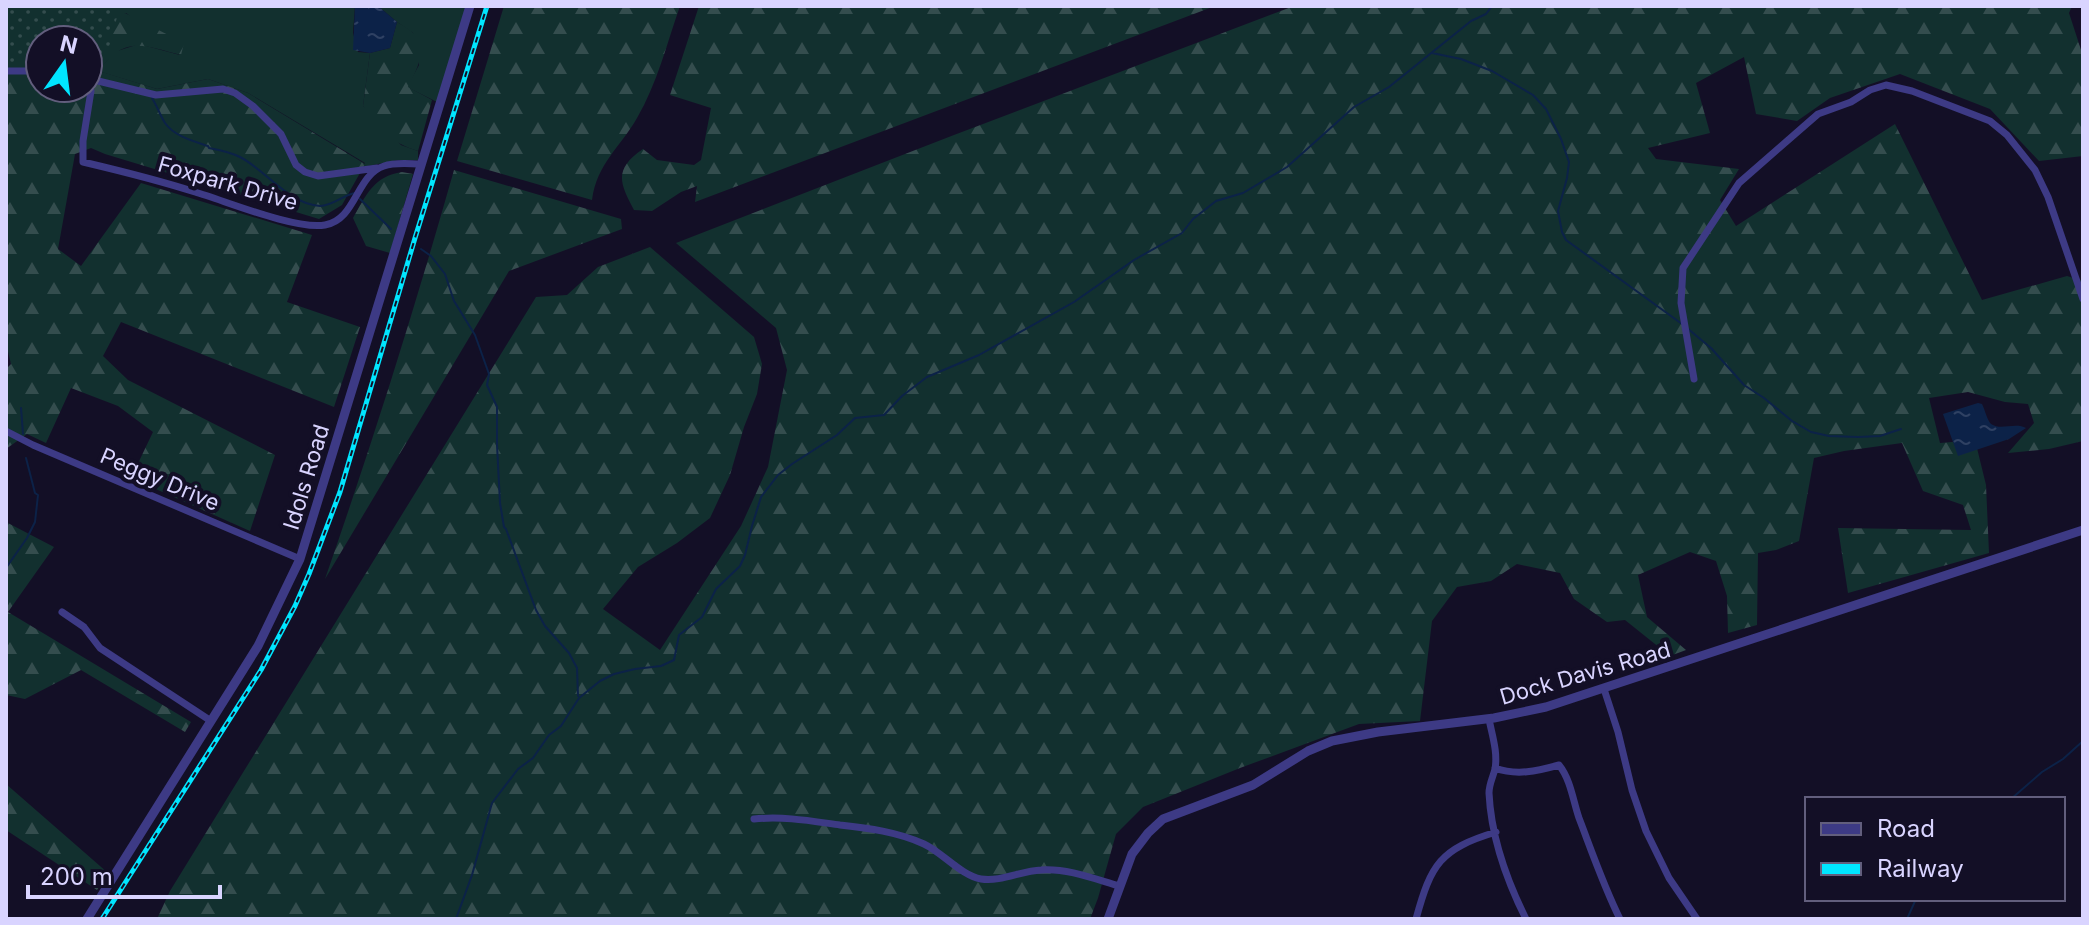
<svg xmlns="http://www.w3.org/2000/svg" width="2089" height="925" viewBox="0 0 2089 925" font-family="Inter,sans-serif">
  <style>
    .grass { fill: #12302f }
    .forest { fill: url(#forest-firs) }
    .park { fill: url(#park-dots) }
    .water { fill: url(#water-ripples) }
    .lines { fill: none; stroke-linecap: round; stroke-linejoin: round }
    .stream { stroke: #0c2248; stroke-width: 2 }
    .minor { stroke: #3d3a85; stroke-width: 7 }
    .tertiary { stroke: #3d3a85; stroke-width: 9 }
    .rail-casing { stroke: #00e5ff; stroke-width: 5 }
    .rail { stroke: #130f26; stroke-width: 2; stroke-dasharray: 6; stroke-linecap: butt }
    .labels { text-anchor: middle; dominant-baseline: central; stroke-width: 8; stroke-linejoin: round; paint-order: stroke }
    .street-label { font-size: 22px; fill: #d9d4ff; stroke: #130f26 }
  </style>
  <defs>
    <pattern id="forest-firs" width="22" height="20" patternUnits="userSpaceOnUse" patternTransform="scale(2)"><rect width="22" height="20" fill="#12302f"/><path d="M5 1l3.5 6h-7zM16 11l3.5 6h-7z" fill="#344d4e"/></pattern>
    <pattern id="park-dots" width="8" height="8" patternUnits="userSpaceOnUse" patternTransform="scale(2)"><rect width="8" height="8" fill="#12302f"/><path d="M2 2h.1M6 6h.1" fill="none" stroke="#344d4e" stroke-width="1.8" stroke-linecap="round"/></pattern>
    <pattern id="water-ripples" width="26" height="14" patternUnits="userSpaceOnUse" patternTransform="scale(2)"><rect width="26" height="14" fill="#0c2248"/><path d="M2 4q2-2 4 0t4 0M15 11q2-2 4 0t4 0" fill="none" stroke="#2f4163"/></pattern>
  </defs>
  <rect width="100%" height="100%" fill="#130f26"/>
  <path class="grass" d="M6,6H355L353,33L358,52L370,53L363,106L401,145L418,151V160H398L363,167L365,163L248,93L208,79L157,89L98,71L114,52L139,44L180,55L126,13L66,40H40Z
    M378,6H467L437,102L407,87L419,65L413,33L397,22Z"/>
  <path class="forest" d="M504,6H680C667,43 657,84 637,118C620,148 597,163 592,200L457,161Z
    M699,6H1215L695,202L697,186L681,192L652,211L634,210C619,182 614,169 643,149L657,160L694,165L701,160L711,108L670,95Z
    M1294,6H2072L2069,13L2083,56V156L2039,161L1990,109L1900,74L1830,98L1797,121L1756,114L1744,57L1696,83L1710,133L1648,148L1656,159L1739,169L1720,200L1736,226L1895,124L1982,300L2067,276L2083,281V441L2049,449L2008,453L2034,423L2028,404L2005,402L1968,392L1929,398L1940,443L1975,440L1986,485L1989,553L1848,593L1838,528L1971,530L1963,505L1923,491L1902,443L1844,451L1814,458L1799,541L1776,550L1758,553L1757,625L1728,633L1727,596L1716,561L1690,552L1638,575L1647,617L1686,650L1670,656L1625,620L1607,622L1574,599L1560,573L1517,564L1491,581L1457,587L1432,621L1420,721L1359,724L1240,768L1143,807L1116,834L1098,898L1090,919H157L170,891L536,297L567,295L598,267L650,247L754,337L762,364L757,394L744,427L730,475L710,518L677,543L638,567L603,609L660,650L741,526L768,467L787,370L776,328L676,243L954,135Z
    M125,13L184,43L181,55C143,45 124,35 99,71L157,89L208,79L248,93L365,164L342,205L319,219L105,154L91,148L75,154L58,249L81,266L141,183L312,235L287,302L360,327L334,407L121,322L103,356L128,380L275,455L250,531L131,478L153,432L118,406L71,388L46,443L27,434L6,449V369L11,364L6,343V52L40,47V88H88V40L98,22Z
    M397,22C402,25 409,29 413,33C429,49 416,71 408,87L432,100L418,151C390,142 379,129 363,106L370,53L390,48Z
    M454,170L621,219L622,229L509,271L325,579C372,444 415,308 454,170Z
    M402,172L413,174L390,253L366,246L353,218C366,195 374,176 402,172Z
    M6,522L54,547L8,612L191,722L185,732L81,670L25,699L6,695Z
    M6,784L108,873L97,890L6,830Z"/>
  <path class="park" d="M6,6H120L105,62H88V40H40V62H6Z"/>
  <path class="water" d="M355,6H378L397,22L390,48L370,53L353,50Z
    M1978,403L1982,404C1985,410 1987,420 1991,424C2001,431 2015,422 2026,428L2009,439L1958,456L1943,414Z"/>
  <g class="lines">
    <path class="stream" d="M1432,53L1461,59L1492,71L1533,95L1546,109L1561,139L1569,162L1567,178L1558,211L1562,232L1566,240L1682,324
      M152,98C157,106 160,115 165,123C174,136 193,141 208,146L209,148C220,150 230,152 240,157C266,170 288,204 320,206C333,206 343,195 355,193
      M360,199L391,229
      M421,249L431,256L445,274L454,301L475,335L489,374L487,385L497,407V445L500,503L504,527L506,529L536,610L545,626L569,653L577,668L578,696
      M1687,328L1711,348L1744,385L1764,398L1792,421L1811,432L1829,436L1858,437L1880,436L1901,429
      M21,408L23,434
      M6,568L27,538L35,522L38,495L35,493L26,458
      M2011,799L2042,772L2063,759L2083,741
      M456,919L472,875L492,803L518,769L533,758L549,735L561,726L579,698L600,681L614,674L635,669L661,666L674,660L679,635L702,617L716,589L740,566L745,555L752,526L761,497L778,475L792,464L837,435L855,418L884,415L902,396L927,377L979,355L1074,302L1134,260L1182,233L1193,219L1216,201L1243,193L1287,167L1354,107L1389,87L1471,21L1486,14L1492,6
      M1907,919L1916,899"/>
    <path class="minor" d="M6,71H40
      M88,81L91,91L83,141V162C121,171 158,180 195,192C226,201 295,230 325,225C356,220 356,175 384,166C395,162 409,164 421,164
      M89,82L94,80L156,95L223,89L235,93L253,106L281,134L296,165L305,172L318,176L377,168
      M1694,379L1681,303L1683,268L1739,183L1818,114L1851,102L1870,90L1886,85L1912,91L1990,121L2007,135L2035,170L2048,197L2083,299
      M6,431L33,445L300,559
      M62,612L84,627L100,648L211,721
      M1604,689L1618,732L1632,790L1646,831L1669,878L1697,919
      M1489,719C1492,735 1498,752 1495,769C1493,777 1489,784 1489,793C1491,835 1507,881 1526,919
      M1495,768C1517,776 1537,771 1559,765C1571,780 1573,801 1579,818C1592,852 1604,887 1620,919
      M754,819C784,816 811,821 840,825C868,828 898,832 924,844C943,853 962,876 981,879C1001,882 1021,871 1041,870C1067,868 1095,879 1119,886
      M1416,919C1431,864 1440,849 1496,832"/>
    <path class="tertiary" d="M87,919L258,646L300,559L470,6
      M1108,919L1132,854L1148,833L1163,819L1253,785L1308,751L1332,741L1378,732L1494,718L1546,707L2083,530"/>
    <g class="rail-casing">
      <path id="rail" d="M102,919L261,670L295,606L309,574L340,492L415,238L487,6"/>
    </g>
    <use href="#rail" class="rail"/>
  </g>
  <g class="labels">
    <g class="street-label">
      <text transform="translate(228 183) rotate(16)">Foxpark Drive</text>
      <text transform="translate(306 477) rotate(-73)">Idols Road</text>
      <text transform="translate(160 479) rotate(23)">Peggy Drive</text>
      <text transform="translate(1585 673) rotate(-16)">Dock Davis Road</text>
    </g>
  </g>
  <rect width="2089" height="925" fill="none" stroke="#d9d4ff" stroke-width="16"/>
  <rect x="1805" y="797" width="260" height="104" fill="#130f26" stroke="#625e7d" stroke-width="2"/>
  <rect x="1821" y="823" width="40" height="12" fill="#3d3a85" stroke="#625e7d" stroke-width="2"/>
  <text x="1877" y="837" font-size="24" fill="#d9d4ff">Road</text>
  <rect x="1821" y="863" width="40" height="12" fill="#00e5ff" stroke="#625e7d" stroke-width="2"/>
  <text x="1877" y="877" font-size="24" fill="#d9d4ff">Railway</text>
  <g transform="translate(64 64) rotate(14)"><circle r="38" fill="#130f26" stroke="#625e7d" stroke-width="2"/>
  <path d="M0-6L14 30L0 20L-14 30Z" fill="#00e5ff"/>
  <text y="-12" font-size="22" font-weight="bold" text-anchor="middle" fill="#d9d4ff">N</text>
  </g>
  <path d="M28 885v12h192v-12" fill="none" stroke="#d9d4ff" stroke-width="4"/>
  <text x="40" y="885" font-size="24" fill="#d9d4ff" stroke="#130f26" stroke-width="6" paint-order="stroke">200 m</text>
</svg>
